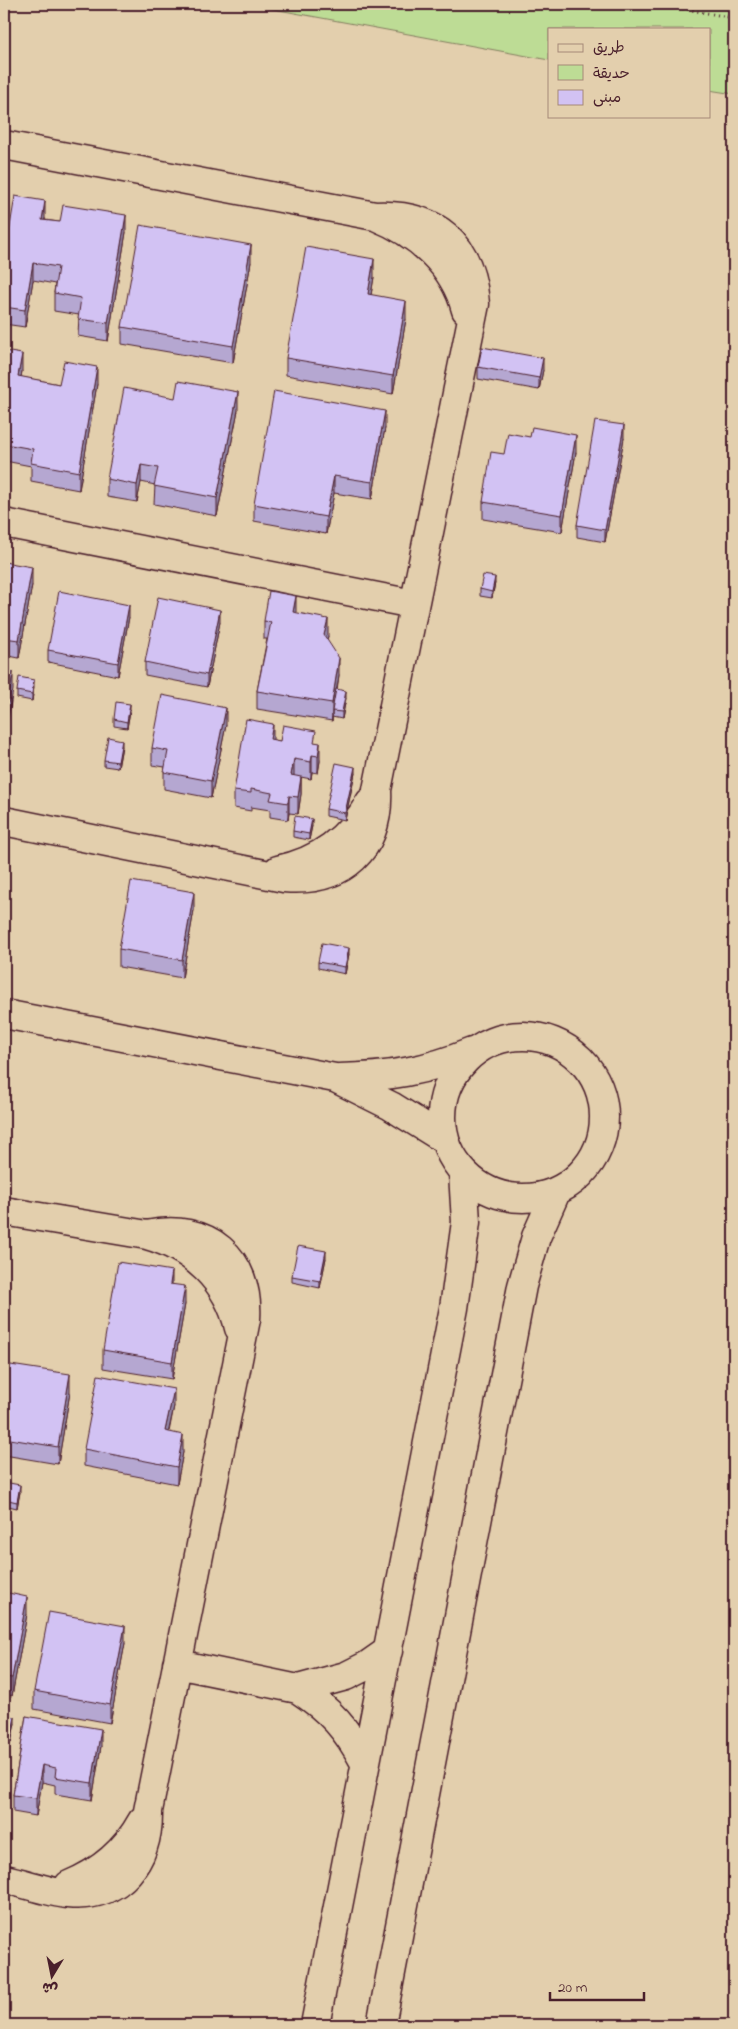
<svg xmlns="http://www.w3.org/2000/svg" width="738" height="2029" viewBox="0 0 738 2029" font-family="'Indie Flower','Playpen Sans Arabic',sans-serif">
  <style>
    .green { fill: #bddc95; stroke: #847e60 }
    .lines { fill: none; stroke-linecap: round; stroke-linejoin: round }
    .minor-casing { stroke: #4a1f2b; stroke-width: 31 }
    .path { stroke: #4a1f2b; stroke-width: 3; stroke-dasharray: 1 4; stroke-linecap: butt }
    .minor { stroke: #e3cfad; stroke-width: 28 }
    .wall { fill: #b5a7d1; stroke: #4a1f2b }
    .shaded-wall { fill: #9388aa; stroke: #4a1f2b }
    .building { fill: #d2c2f3; stroke: #4a1f2b }
  </style>
  <rect width="100%" height="100%" fill="#e3cfad"/>
  <filter id="ink" filterUnits="userSpaceOnUse"><feTurbulence type="fractalNoise" baseFrequency=".02" numOctaves="2"/><feDisplacementMap in="SourceGraphic" scale="10" xChannelSelector="R" yChannelSelector="G"/><feConvolveMatrix kernelMatrix="1 2 1 2 8 2 1 2 1" color-interpolation-filters="sRGB"/></filter>
  <g filter="url(#ink)">
    <path class="green" d="M246,4H734V94L709,90V29H549V60Z"/>
    <g class="lines">
      <g class="minor-casing">
        <path id="minor" d="M4,145L375,216C417,233 454,264 466,310
          M4,523L413,604
          M4,821L284,878C343,883 380,849 377,790L475,304C471,244 436,213 375,216
          M278,870C320,861 349,839 370,802
          M4,1014L335,1078L391,1106L444,1139
          M442 1117a81 81 0 1 1 162 0a81 81 0 1 1-162 0Z
          M339,1078C388,1077 426,1071 472,1052
          M4,1211L147,1235C193,1248 228,1281 239,1328
          M177,1664L298,1689L346,1676L368,1665L388,1651
          M298,1689C330,1710 347,1729 365,1763
          M4,1879C25,1883 47,1892 68,1894C121,1899 149,1860 148,1811L246,1319C250,1258 207,1222 147,1235
          M69,1885C101,1872 125,1852 142,1821
          M315,2025L454,1308L466,1222L463,1173
          M381,2025L522,1286L536,1237L556,1192"/>
      </g>
      <path class="path" d="M658,4L734,18"/>
      <use href="#minor" class="minor"/>
    </g>
    <path class="wall" d="M45,218V220L126,232L108,341L78,336L79,315L54,311V293L55,284L33,280L25,327L4,324V263Z
      M251,262L233,363L122,344V327Z
      M374,277L371,295L406,319L393,394L286,375V358Z
      M4,351L22,371L21,377L59,384H97L79,490L31,481V466L5,461L4,469Z
      M478,367L543,370L539,390L478,379Z
      M175,398L238,410L217,516L154,504L155,485L141,482L137,502L107,497V479Z
      M385,428L372,499L334,493L326,534L254,521V504Z
      M624,438L605,542L577,537V525Z
      M576,452L562,532L483,519V502L504,454Z
      M4,562L32,585L19,658L4,655Z
      M495,583L492,598L480,596V589Z
      M296,613L328,636L327,640L339,675L337,690L346,698L342,719L332,717V721L257,709V691L267,639H264V621Z
      M129,617L118,676L48,662V650Z
      M220,622L207,687L145,675V662Z
      M34,687L32,701L17,698V691Z
      M130,711L127,728L114,726V719Z
      M226,725L211,798L164,789V772L165,767L152,765V748Z
      M273,740L280,741L316,743L320,761L318,773L312,772L311,779L301,777V794L298,814L289,813L288,820L270,817V810L251,807V811L234,808V791Z
      M122,746L118,768L104,766V760Z
      M355,773L345,820L326,816V809Z
      M312,826L309,840L293,837V831Z
      M194,910L182,978L119,967V949Z
      M349,954L345,974L318,968V962Z
      M326,1258L320,1288L292,1282V1276Z
      M172,1284L185,1304L172,1379L103,1368V1350Z
      M4,1364L70,1392L58,1464L4,1455Z
      M174,1406L169,1432L183,1452L177,1484L84,1466V1449Z
      M4,1482L20,1492L17,1508L4,1505Z
      M4,1592L27,1614L12,1696L4,1694Z
      M125,1643L110,1723L34,1709V1691Z
      M4,1715L15,1723L11,1743L4,1741Z
      M26,1716L101,1746L92,1800L55,1794V1785L42,1782L36,1816L13,1812V1795Z"/>
    <path class="shaded-wall" d="M45,201V218L42,237V220Z
      M126,215V232L108,341V323Z
      M251,245V262L233,363V346Z
      M374,259V277L368,312V294Z
      M33,263V280L25,327V310Z
      M406,301V319L393,394V376Z
      M22,354V371L18,394V376Z
      M543,358V370L539,390V378Z
      M97,367V384L79,490V472Z
      M238,392V410L217,516V498Z
      M385,411V428L372,499V482Z
      M624,425V438L605,542V530Z
      M576,435V452L562,532V515Z
      M5,444V461L4,469V451Z
      M141,465V482L137,502V485Z
      M334,476V493L326,534V517Z
      M32,567V585L19,658V640Z
      M495,577V583L492,598V592Z
      M296,596V613L293,612Z
      M129,605V617L118,676V663Z
      M220,610V622L207,687V675Z
      M328,619V636L324,652V635Z
      M339,658V675L333,711H332V721V703Z
      M13,672V690L4,742V725Z
      M34,680V687L32,701V694Z
      M346,691V698L342,719V712Z
      M130,704V711L127,728V722Z
      M226,708V725L211,798V781Z
      M273,724V741L270,739Z
      M122,740V746L118,768V762Z
      M320,743V761L318,773V756Z
      M312,755V772L311,779V762Z
      M294,759V776L291,775Z
      M355,767V773L345,820V813Z
      M301,777V794L298,814V797Z
      M289,796V813L288,820V803Z
      M312,819V826L309,840V834Z
      M194,892V910L182,978V960Z
      M349,948V954L345,974V967Z
      M326,1251V1258L320,1288V1281Z
      M172,1271V1289L170,1284Z
      M185,1286V1304L172,1379V1362Z
      M70,1374V1392L58,1464V1447Z
      M174,1389V1406L165,1448V1431Z
      M183,1435V1452L177,1484V1467Z
      M20,1485V1492L17,1508V1502Z
      M27,1597V1614L12,1696V1678Z
      M125,1626V1643L110,1723V1705Z
      M15,1717V1723L11,1743V1736Z
      M101,1729V1746L92,1800V1783Z
      M42,1765V1782L36,1816V1798Z"/>
    <path class="building" d="M15,196L45,201L42,220L60,222L63,205L126,215L108,323L78,319L81,298L54,293L58,267L33,263L25,310L4,307V263Z
      M140,225L251,245L233,346L122,327Z
      M306,247L374,259L368,294L406,301L393,376L286,358Z
      M482,347L543,358L539,378L478,367Z
      M4,351L22,354L18,376L59,384L64,361L97,367L79,472L31,463L33,449L5,444L4,451Z
      M178,381L238,392L217,498L154,486L158,468L141,465L137,485L107,479L124,388L175,398Z
      M274,391L385,411L372,482L334,476L326,517L254,504Z
      M595,421L624,425L605,530L577,525Z
      M532,427L576,435L562,515L483,502L491,452L504,454L508,433L530,437Z
      M4,562L32,567L19,640L4,638Z
      M483,575L495,577L492,592L480,589Z
      M59,591L129,605L118,663L48,650Z
      M269,591L296,596L293,612L328,619L324,635L339,658L332,703L257,691L271,622L264,621Z
      M158,597L220,610L207,675L145,662Z
      M4,671L13,672L4,725Z
      M19,677L34,680L32,694L17,691Z
      M336,689L346,691L342,712L332,711Z
      M162,695L226,708L211,781L164,772L168,751L152,748Z
      M116,702L130,704L127,722L114,719Z
      M246,719L273,724L270,739L280,741L283,725L316,731L314,742L320,743L318,756L312,755L311,762L294,759L291,775L301,777L298,797L289,796L288,803L270,800L272,793L251,789V793L234,791Z
      M108,737L122,740L118,762L104,760Z
      M336,763L355,767L345,813L326,809Z
      M295,816L312,819L309,834L293,831Z
      M131,881L194,892L182,960L119,949Z
      M322,943L349,948L345,967L318,962Z
      M298,1246L326,1251L320,1281L292,1276Z
      M118,1262L172,1271L170,1284L185,1286L172,1362L103,1350Z
      M4,1364L70,1374L58,1447L4,1438Z
      M98,1375L174,1389L165,1431L183,1435L177,1467L84,1449Z
      M4,1482L20,1485L17,1502L4,1499Z
      M4,1592L27,1597L12,1678L4,1677Z
      M49,1612L125,1626L110,1705L34,1691Z
      M4,1715L15,1717L11,1736L4,1735Z
      M26,1716L101,1729L92,1783L55,1777L56,1768L42,1765L36,1798L13,1795Z"/>
  </g>
  <rect width="738" height="2029" fill="none" stroke="#e3cfad" stroke-width="20"/>
  <rect x="10" y="10" width="718" height="2009" fill="none" stroke="#4a1f2b" stroke-width="2" filter="url(#ink)"/>
  <rect x="548" y="28" width="162" height="90" fill="#e3cfad" stroke="#a68979"/>
  <rect x="558" y="44" width="25" height="8" fill="#e3cfad" stroke="#a68979"/>
  <text x="593" y="52" font-size="15" fill="#4a1f2b">طريق</text>
  <rect x="558" y="65" width="25" height="15" fill="#bddc95" stroke="#a68979"/>
  <text x="593" y="78" font-size="15" fill="#4a1f2b">حديقة</text>
  <rect x="558" y="90" width="25" height="15" fill="#d2c2f3" stroke="#a68979"/>
  <text x="593" y="102" font-size="15" fill="#4a1f2b">مبنى</text>
  <g transform="translate(52 1976) rotate(190)" stroke="#e3cfad" stroke-width="4" paint-order="stroke">
  <path d="M0-4L9 19L0 12L-9 19Z" fill="#4a1f2b"/>
  <text y="-8" font-size="14" font-weight="bold" text-anchor="middle" fill="#4a1f2b">ش</text>
  </g>
  <path d="M550 1992v8h94v-8" fill="none" stroke="#4a1f2b" stroke-width="2.5"/>
  <text x="558" y="1992" font-size="15" fill="#4a1f2b" stroke="#e3cfad" stroke-width="4" paint-order="stroke">20 m</text>
</svg>
